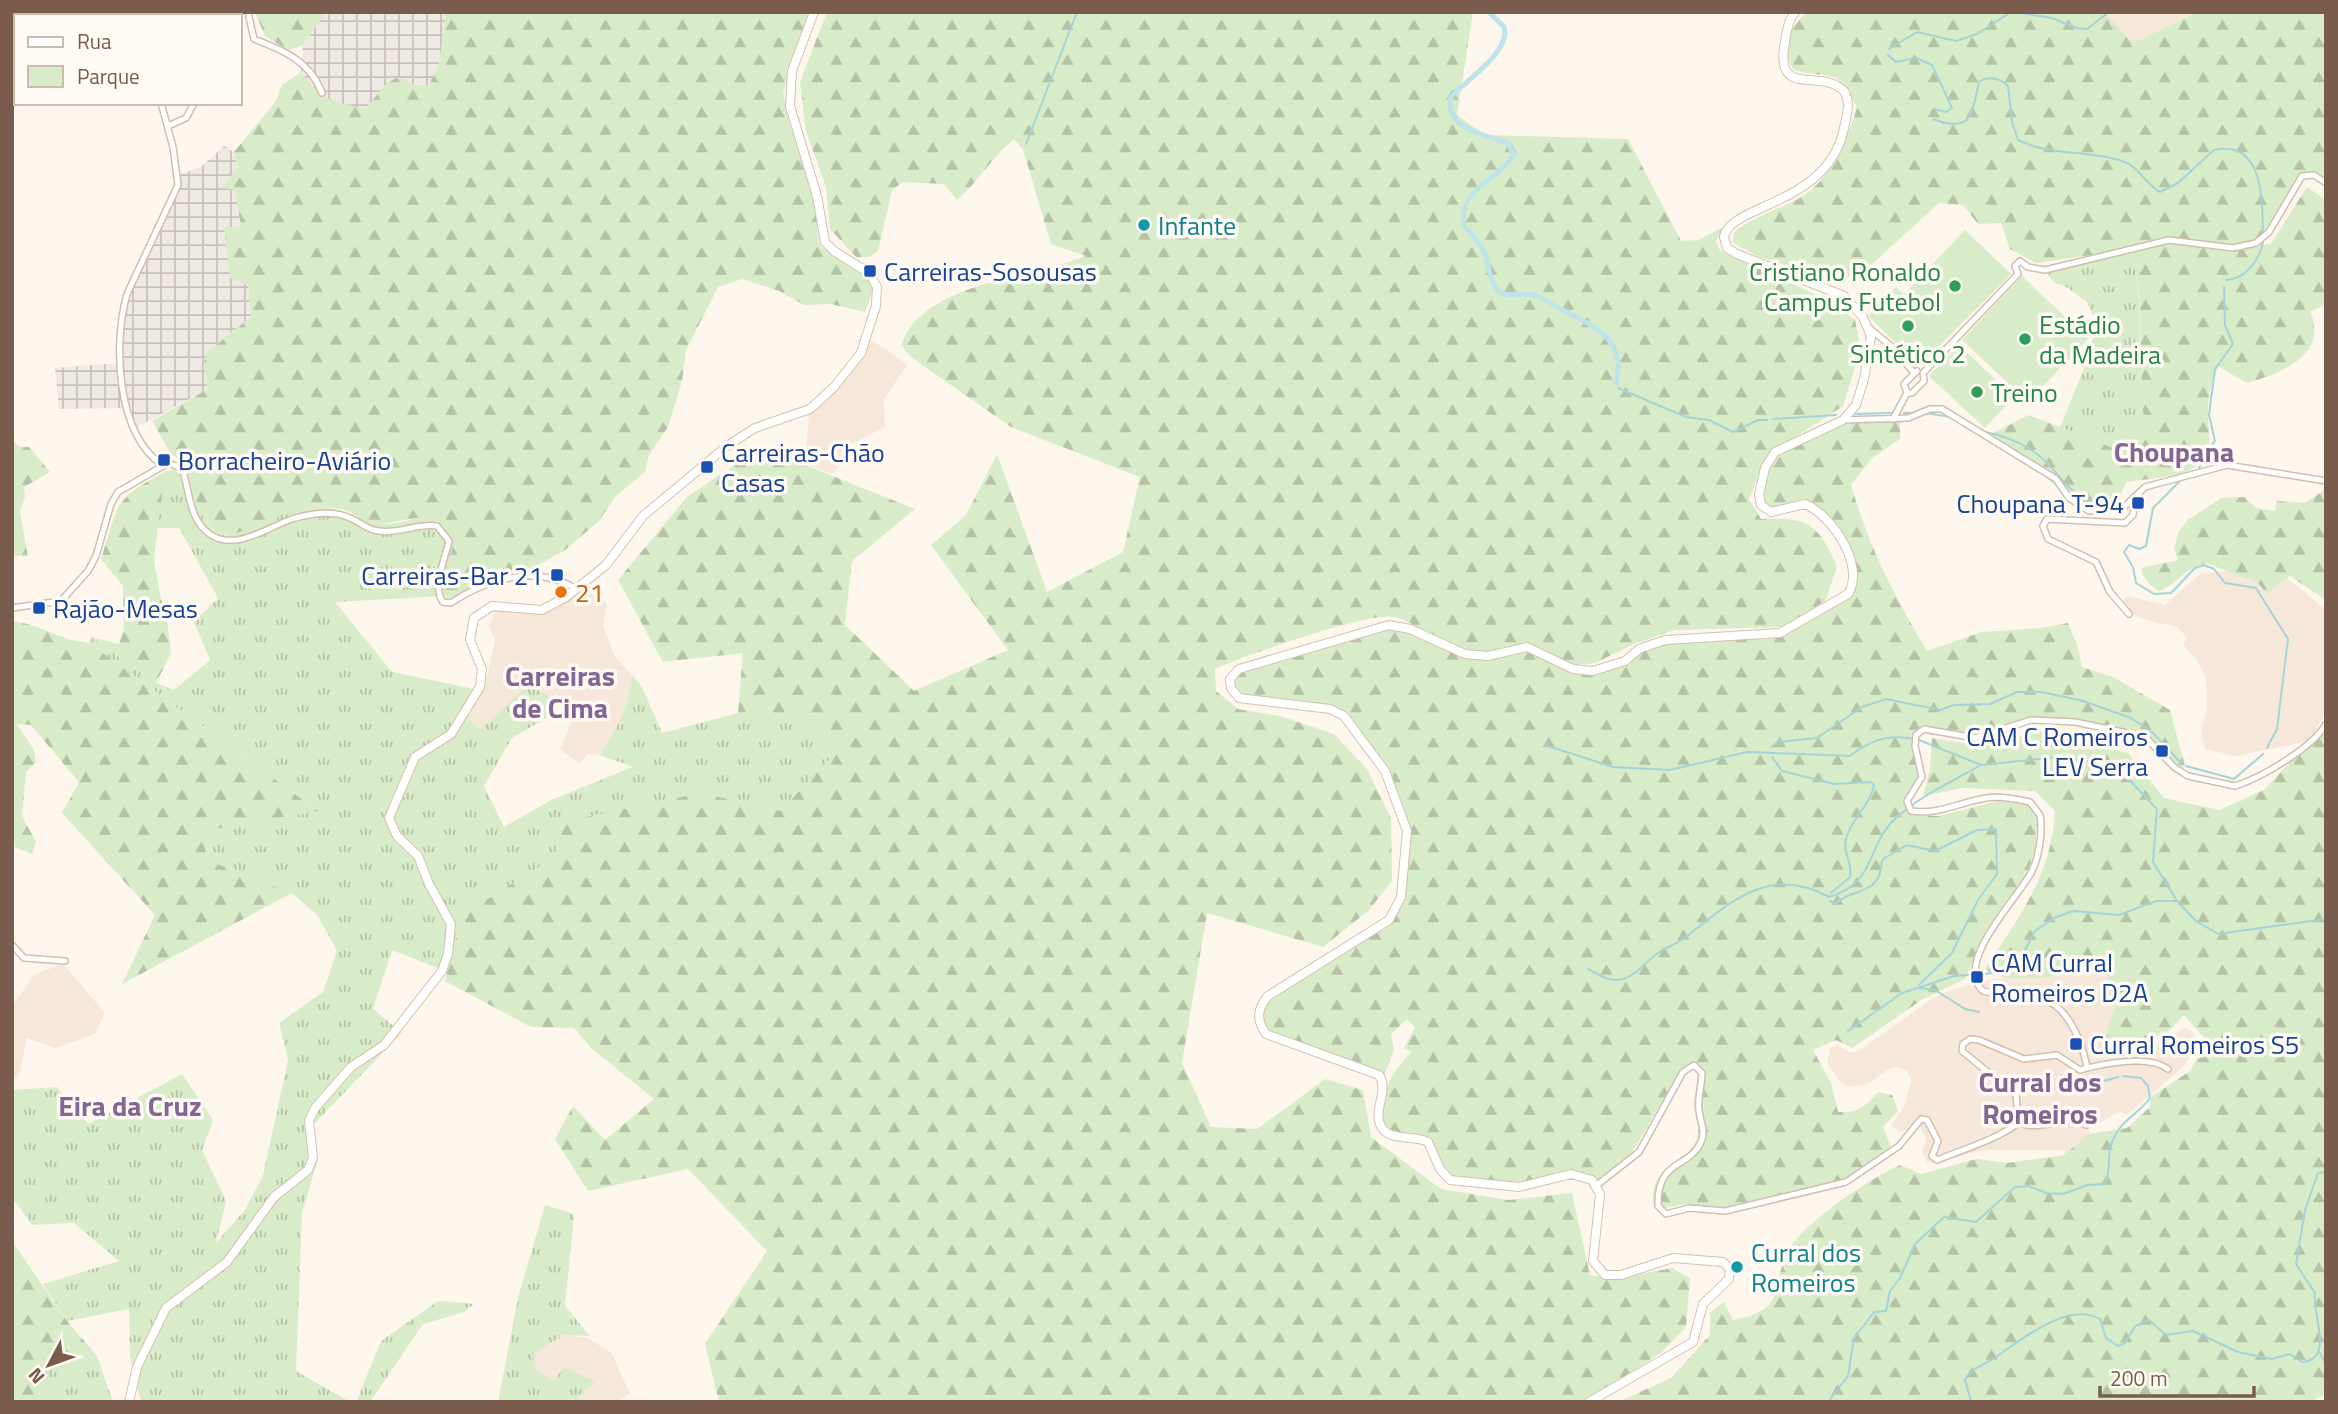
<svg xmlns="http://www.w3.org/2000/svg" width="2338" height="1414" viewBox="0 0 2338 1414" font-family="'Titillium Web',sans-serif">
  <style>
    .residential { fill: #f5e8da }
    .industrial { fill: url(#industrial-grid) }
    .grass { fill: url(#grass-tufts) }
    .forest { fill: url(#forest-firs) }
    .park { fill: #d8ecc9 }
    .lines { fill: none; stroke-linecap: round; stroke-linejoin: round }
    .stream { stroke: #a5d3da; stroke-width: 2 }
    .canal { stroke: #bfe3e8; stroke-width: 5 }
    .street-casing { stroke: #d1beb0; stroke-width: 8 }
    .secondary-casing { stroke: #d6c0b0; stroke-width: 10 }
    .street { stroke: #fff; stroke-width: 5 }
    .secondary { stroke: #fff; stroke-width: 8 }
    .culture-dot { fill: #0f9aa8; stroke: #fffaf3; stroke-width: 2.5 }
    .transit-dot { fill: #1a4fb4; stroke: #fffaf3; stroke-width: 2.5 }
    .leisure-dot { fill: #2e9e5b; stroke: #fffaf3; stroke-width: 2.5 }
    .food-dot { fill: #e8710a; stroke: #fffaf3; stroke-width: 2.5 }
    .labels { text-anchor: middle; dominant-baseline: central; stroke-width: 7; stroke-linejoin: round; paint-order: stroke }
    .culture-label { font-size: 26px; fill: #0d838f; stroke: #fffaf3; text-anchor: start }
    .transit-label { font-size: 26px; fill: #164399; stroke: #fffaf3; text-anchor: start }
    .leisure-label { font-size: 26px; fill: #27864d; stroke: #fffaf3; text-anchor: start }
    .food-label { font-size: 26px; fill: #c56008; stroke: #fffaf3; text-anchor: start }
    .neighbourhood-label { font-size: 28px; font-weight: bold; fill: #846695; stroke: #fffaf3 }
  </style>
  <defs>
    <pattern id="industrial-grid" width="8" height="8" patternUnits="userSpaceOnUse" patternTransform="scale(1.75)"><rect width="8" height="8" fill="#efe9e4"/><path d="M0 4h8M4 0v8" fill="none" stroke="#c7c0bb"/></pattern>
    <pattern id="grass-tufts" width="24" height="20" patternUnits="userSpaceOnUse" patternTransform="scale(1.75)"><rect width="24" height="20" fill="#d8ecc9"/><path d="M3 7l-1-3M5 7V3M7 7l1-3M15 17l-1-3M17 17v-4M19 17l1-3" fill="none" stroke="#b4c2a5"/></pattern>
    <pattern id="forest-firs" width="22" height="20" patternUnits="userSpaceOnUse" patternTransform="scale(1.75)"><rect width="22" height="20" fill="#d8ecc9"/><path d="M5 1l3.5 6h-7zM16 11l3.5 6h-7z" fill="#b4c2a5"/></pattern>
  </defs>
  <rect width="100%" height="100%" fill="#fdf6ec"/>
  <path class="residential" d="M2106,12H2198L2133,43L2104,14Z
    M866,339L885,348L907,365L884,399L885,427L852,444L833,474L805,464L809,413L839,383Z
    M2272,566L2326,610V712L2312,737L2304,742L2236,756L2205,749L2201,732L2207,708L2206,678L2197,660L2183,645L2187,637L2176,627L2139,618L2122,603L2126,596L2165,605L2200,574Z
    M579,587L607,603L603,626L615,657L632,675L630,701L622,722L600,755L588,754L579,764L560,749L576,710L528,685L481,729L461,714L484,691L495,640L489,626L497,608L517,613H547Z
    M63,964L105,1013L95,1034L55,1048L27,1038L20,1072L12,1082V1006L35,974Z
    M2105,967L2116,1007L2103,1042L2133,1047L2157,1045L2185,1027L2193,1032L2197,1044L2184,1066L2128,1114L2118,1112L2089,1129V1134L2064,1155L2065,1150H1985L1931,1163L1927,1162L1922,1153L1926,1138L1920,1128L1898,1131L1891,1126L1905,1105L1911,1080L1907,1071L1899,1067L1889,1069L1870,1083L1848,1087L1838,1080L1827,1062L1830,1048L1837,1046L1851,1052L1859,1051L1933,998L1953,989L1996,978H2023Z
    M564,1335L587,1338L612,1353L630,1394L617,1402H579L577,1397L594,1383L554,1381L535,1368L532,1355Z"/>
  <path class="industrial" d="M326,12H439L446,16L439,64L429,85L386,84L365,110L328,100L316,93L301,72L303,45Z
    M224,146L234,152L238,167L223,188L235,189L241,227L224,228L248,285L251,317L207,352L204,363L208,389L135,428L125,408L59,409L55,368L119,363L126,295L178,175L201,167Z"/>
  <path class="grass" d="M2132,249C2145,311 2137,374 2146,437L2118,450L2060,427L2088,359L2097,324L2087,302L2065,286L2054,283L2045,270Z
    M185,466L200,511L214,533L225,535C254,528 281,509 311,507C337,504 359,521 383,524C405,526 431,506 449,528C463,544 443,577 445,596L335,602L392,672L484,691L462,714L481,729L528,685L555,699L546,718L512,738L484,786L504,827L551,800L633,767L600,755C618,725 629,711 632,675L642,687L662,733L738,713L820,715L830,759L780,811L701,793L555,857L462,915L447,972L392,950L373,1009L402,1033L312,1126L318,1159L302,1213L296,1371L350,1402H141L130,1356L129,1309L67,1321L43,1284L119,1261L74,1223L32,1225L12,1197V1090L57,1087L88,1124L182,1074L213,1120L202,1150L226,1201L216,1243L244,1211L263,1176L288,1060L279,1023L323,992L337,951L318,916L292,893L204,859L209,829L317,810L89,643L91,637L156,683L174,690L210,660L194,622L218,598L179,528H156L165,472Z
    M545,1205L574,1214L565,1306L590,1336L564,1335L533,1354L535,1368L554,1381L564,1367L595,1382L578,1397L579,1402H498L518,1298Z
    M438,1301L474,1304L464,1312L423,1324L370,1402H356L381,1341Z
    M97,1356L113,1402H43L31,1373Z"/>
  <path class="forest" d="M255,12H326L303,45L288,50L265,36Z
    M439,12H810L783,92L789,122L816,203L818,239L821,247L867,275L874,288L865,312L831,304L804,305L779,291L742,279L718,287L686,350L682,381L668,427L649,455L645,472L615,497L599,521L565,550L533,568L497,572L451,600L445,596V589C450,559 468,515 419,518C405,518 391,524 377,524C366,525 358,514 348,511C339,508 321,506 311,507C278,509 247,540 215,533L200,511L185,466L170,452L152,421L208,389L204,363L207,352L251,317L248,285L230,278L224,227H241L235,190L222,188L238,167L234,152L276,101L282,85L301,72C321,100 332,101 365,109L386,84L398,77L416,85H429L439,64L446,16Z
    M827,12H1473L1457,115L1485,135L1628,139L1681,241L1699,240L1723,227L1716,240L1720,251L1826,299L1855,320L1861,349L1843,406L1766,456L1749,499L1761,519C1808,517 1819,524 1837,567L1825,601L1782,627L1674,630L1634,644L1595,663L1569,666L1605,669L1652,643L1766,635L1830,606L1853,584L1843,539L1808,505L1778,511L1761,505C1762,494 1761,476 1766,467C1792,421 1855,422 1900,417V439L1872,458L1851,485C1870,550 1893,593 1927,651L1982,632L2041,628L2068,623L2077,644L2082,667L2113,677L2170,710L2185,766L2178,770L2147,739L2075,722L2031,720L1975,738L1924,729L1916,736L1922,777L1909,797L1912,815L1939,816L1998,801L2029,805L2038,816L2035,849L2027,874L1987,930L1965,979L1923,999L1852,1048L1836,1040L1813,1050L1831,1083L1838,1112C1858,1113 1865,1107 1878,1092L1892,1095L1898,1111L1883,1127L1892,1149L1842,1183L1721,1211L1685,1204L1661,1209L1654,1206C1646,1172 1680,1167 1694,1145C1704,1130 1693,1117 1694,1102C1695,1090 1701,1076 1694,1065H1687L1679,1073L1633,1151L1590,1188L1586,1176L1579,1174L1529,1187L1450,1180C1441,1162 1434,1144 1414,1137C1401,1133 1394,1134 1381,1127C1380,1096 1389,1074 1412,1052L1404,1048L1415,1027L1407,1019L1391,1034L1394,1050L1382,1081L1372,1070L1271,1037L1258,1018L1268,996L1376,929L1398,904L1406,850L1402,812L1385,771L1338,712L1234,693L1230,683L1239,669L1397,626L1452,650C1438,642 1410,620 1396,617C1369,611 1244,656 1215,669L1216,691L1238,709L1280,716L1334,734L1367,769L1391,818L1392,881L1369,910L1323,947L1207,913L1182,1063L1211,1127L1257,1129L1325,1079L1363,1090L1371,1137L1441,1189L1508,1200L1572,1193L1590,1275L1615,1279L1672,1268L1690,1278L1686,1327L1662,1352L1584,1402H719L705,1344L767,1251L688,1169L588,1191L555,1139L573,1106L605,1140L654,1099L591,1048L574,1028L531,1027L445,981L462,915L555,857L562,822L701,793L780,811L830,759L820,715L738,713L743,653L663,662L618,580L687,497L761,447L915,509L852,561L845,625L914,691L1008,650L931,545L966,515L997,454L1047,592L1123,552L1140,477L1011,427L911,357L901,345C923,281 1031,279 1086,256L1051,244L1023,149L1014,139C991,158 979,181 957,200L944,184L903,182L892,190L878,251L869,257H856L830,229L826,187L806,131L800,82Z
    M1808,12H2104L2133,43L2198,12H2326V181L2314,175L2302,176L2269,232L2249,246L2271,244L2307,187L2326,200V305L2310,311C2329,355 2282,373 2247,383L2219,367C2210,382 2207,403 2208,421C2209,444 2215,459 2187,471C2170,478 2146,479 2127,482L2111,510L2089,511L2069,498L2021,455L1985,437L2029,415L2118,450L2146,437C2137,374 2146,311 2132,249L2036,263L2010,249L2001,223L1978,224L1963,205L1939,203L1870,266L1837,283L1757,256L1733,243L1734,232C1754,217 1776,210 1798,199C1831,181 1846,141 1857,108C1838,64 1833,81 1794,70L1786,58C1788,37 1791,25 1808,12Z
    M12,440L20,447H29L50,472L24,487L25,497L20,511L28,557L12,555Z
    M165,472L154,559L160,595L167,619L171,653L156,683L91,637L119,644L124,629L123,586L101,559C119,505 111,500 165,472Z
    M2326,489V600L2290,576L2267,594L2258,583L2206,563C2186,566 2177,585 2159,591C2149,585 2144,579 2141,568L2178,560L2174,548L2179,531L2188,520L2221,498L2244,497L2256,508L2275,511L2277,501L2305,503Z
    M12,621C40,624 61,641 89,643L318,811L209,830L204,859L292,893L122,984L155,915L62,813L79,782L31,725L17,724L34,750L36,762L26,772L22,816L36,842L32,854L12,846Z
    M2326,724V1394L2310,1402H1618L1671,1378L1710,1335V1313L1724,1302L1733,1320C1794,1309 1768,1280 1791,1246C1811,1218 1869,1179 1900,1165L1921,1174L1977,1159L2007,1163L2064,1155L2089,1134L2127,1128L2150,1107L2151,1097L2190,1071L2207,1041L2184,1015L2165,1035L2103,1043L2115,1007L2105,967C2073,972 2010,990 1985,969C2019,917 2052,875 2055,811L2035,791L1962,788L1923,796L1930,769L1932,738L1983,746L2038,731L2128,753L2164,798L2219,810L2264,790Z
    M12,1241L67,1321L97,1356L31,1373L43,1402H12Z"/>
  <path class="park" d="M1965,230L2011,274L1919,366L1868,316L1896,287L1923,312L1904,294Z
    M2022,276L2088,339L2028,402L1962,340Z
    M1959,345L2014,397L1985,428L1929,376Z"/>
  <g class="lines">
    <path class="stream" d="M2015,12L2052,18L2077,28L2087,29L2109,12
      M1889,49L1917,32L1956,41L1977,34L2011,12
      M1888,55L1896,62L1916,58L1932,65L1952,108L1946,112L1934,109
      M1933,119C1972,134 1972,113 1979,82C1988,75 2001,79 2008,86L2012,122L2018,140C2050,156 2088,150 2122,161C2139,166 2145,184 2160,192L2178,183L2214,150C2264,139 2262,201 2263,233
      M1026,144L1077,12
      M2226,280C2245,279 2259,262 2263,242
      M1618,388L1686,417L1709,420L1733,432L1758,420H1767
      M1904,413H1913
      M1926,413L1951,417
      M1853,414L1893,413
      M1773,419L1836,415
      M1981,431C2002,435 2020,441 2037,454C2063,474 2061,491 2097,502
      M2209,448L2215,441L2209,415L2215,369L2233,344L2225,325L2224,287
      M2199,468L2204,459
      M2181,480L2153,508L2146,546L2139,549L2129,545L2124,552L2133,567L2136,583L2154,594L2171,593L2195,568L2204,565L2214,569L2225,583L2256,588L2288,639L2277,729L2267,748
      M1919,740L1981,765L2058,757L2115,765L2157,809L2153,862L2177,901
      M1545,745L1613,767L1670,770L1747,752L1850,756C1870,740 1887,734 1914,739
      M1772,747L1777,742L1817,738L1862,707L1886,699L1940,710L1954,705L1990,704L2017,692H2042L2083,701L2131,718L2154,734L2181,763
      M1772,757L1782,771L1834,784L1871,782L1874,785C1871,805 1851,818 1846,839C1842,853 1853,863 1850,877L1831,893
      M2186,766L2234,779L2263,754
      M1830,901L1836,903C1848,891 1871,894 1879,876C1881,870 1881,864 1883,859L1907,845L1935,851L1977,830L1996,829L1997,874L1978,900L1952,953L1919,985
      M1588,969C1599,975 1611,983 1623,979C1637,975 1646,961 1658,953C1667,947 1677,944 1686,937C1731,902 1768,864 1829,897C1878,883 1864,847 1897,817C1922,795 1951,782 1981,765
      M1919,988L1935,990L1965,1009L1979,1012
      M1848,1031L1902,993L1954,976L1995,973L2006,968L2024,952L2035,931L2054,918L2073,911L2119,915L2156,901H2177L2196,921L2218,934L2326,919
      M2061,1075C2077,1088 2099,1083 2118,1077
      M2320,1353L2326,1364
      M1828,1402L1848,1376L1854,1338L1874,1312L1886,1311L1890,1291L1900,1278L1915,1244L1944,1217L1976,1222L2015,1187L2029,1186L2046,1193L2063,1194L2088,1185L2105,1184C2111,1172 2107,1159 2111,1145C2119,1120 2137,1116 2150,1098L2148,1086L2141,1078L2123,1076
      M1971,1402L1965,1379C1974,1366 1985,1365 1996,1357C2022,1339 2068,1301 2100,1319L2106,1338L2118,1346L2125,1343L2135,1326L2149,1320L2166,1335L2193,1331L2238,1352L2272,1359L2289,1354L2302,1362C2336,1359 2311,1313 2315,1293L2296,1264L2305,1210L2318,1173L2326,1172"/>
    <path class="canal" d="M1489,12L1504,27C1512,51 1465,81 1451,97C1443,128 1487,136 1508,143L1514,155C1499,180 1458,188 1464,226C1471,234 1480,242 1484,251C1490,264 1488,282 1500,292C1508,298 1522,292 1532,295C1543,297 1551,304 1561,309C1593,326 1628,339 1616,383"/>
    <g class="street-casing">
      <path id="street" d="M104,12L107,16
        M248,12L254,39C283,50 310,61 322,93
        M222,16L223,12
        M161,103L173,147L178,185L127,294C113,343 116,433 162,465
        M168,126L186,118L194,103
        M2018,274L2015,266L2020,261L2028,267L2045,270L2169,240L2233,248L2256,243L2269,232L2302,176L2314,175L2326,183
        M1868,327L1892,347L1914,373
        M1923,373L2018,274
        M1907,393L1904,384L1917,371
        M1907,393H1912L1924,381L1923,373
        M1893,419L1907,393
        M1843,420L1908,418L1930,409H1942L2056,479L2069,498L2089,511L2123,508L2145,487L2227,465L2326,481
        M12,608L61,601L88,571L96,556L111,504L118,492L168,463L182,468C190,491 188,520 211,535C236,551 268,527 292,519C309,514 333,510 350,518C361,522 366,530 379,531C399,534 418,523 437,526L449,541C445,558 432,588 443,602L451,603C486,579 537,564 576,589
        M2129,614L2110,592L2096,562L2048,539L2043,526L2047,519L2125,523L2133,515L2135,499
        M12,945L24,958L65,961
        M2087,1067C2081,1038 2066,1001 2033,995C2016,993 1999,996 1983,991C1953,963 2017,899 2031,873C2039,858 2043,832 2040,815L2030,802C2017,799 2000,796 1986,798C1960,802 1939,815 1911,811L1907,801L1922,777L1915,746L1916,735L1924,729L1975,738L2031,720L2075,722L2137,735L2147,739L2174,767L2188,776L2235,786C2261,778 2312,748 2326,724
        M2086,1125C2065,1113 2044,1131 2023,1124L2018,1117L2016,1095L1962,1051L1963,1044L1970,1039L1979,1040L2024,1059L2057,1055L2080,1070C2101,1064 2148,1054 2168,1069
        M1597,1185L1639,1152L1683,1072L1694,1065L1702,1073C1702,1085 1697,1099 1699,1110C1700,1122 1706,1131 1701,1142C1688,1170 1657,1158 1658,1206L1666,1214L1689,1208L1725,1211L1846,1182L1899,1146L1921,1119L1927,1120L1938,1141L1932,1156L1937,1160C1964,1149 1998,1139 2020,1122"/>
    </g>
    <g class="secondary-casing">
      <path id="secondary" d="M129,1402L137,1367L166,1308L227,1262L274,1197L308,1170L313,1158L309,1121L315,1108L351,1067L384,1045L442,971L448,954L451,924L429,884L418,856L397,836L389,818L415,757L451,734L480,687L482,669L470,640L474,618L492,606L542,610L566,597L606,565L643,516L727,446L755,428L810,409L834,387L861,353L876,306L877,287L869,273L834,251L825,242L817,196L790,106L792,71L814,12
        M1589,1402L1693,1342L1703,1304L1729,1279L1730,1269L1723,1262L1673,1258L1621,1275H1605L1593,1261L1600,1194L1592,1180L1571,1174L1519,1187L1450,1180L1440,1169L1428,1142C1415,1135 1390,1141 1382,1128C1371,1111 1390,1092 1379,1075L1266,1034C1256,1020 1257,1009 1268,996L1389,920L1401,897L1407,831L1385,771L1344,716L1330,709L1239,698L1231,688L1230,679L1239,669L1389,625L1410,629L1465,654L1488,656L1527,647L1573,669L1593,671L1625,661L1639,649L1665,640L1780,633L1848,594C1866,566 1832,515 1805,504L1771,512L1761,505L1759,494L1765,468L1775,452L1843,420L1856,405L1864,379L1871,336L1863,317L1844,296L1737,254L1727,248L1724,237C1731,203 1828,206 1844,128C1847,114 1851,103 1844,91C1822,68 1777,98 1784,48C1786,36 1787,22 1795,12"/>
    </g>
    <use href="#street" class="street"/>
    <use href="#secondary" class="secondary"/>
  </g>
  <g class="culture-dot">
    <circle cx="1144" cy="225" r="7"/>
    <circle cx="1737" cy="1267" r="7"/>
  </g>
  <g class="transit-dot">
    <rect x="863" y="264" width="14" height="14" rx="3.5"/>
    <rect x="157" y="453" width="14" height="14" rx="3.5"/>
    <rect x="700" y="460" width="14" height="14" rx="3.5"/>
    <rect x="2131" y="496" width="14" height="14" rx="3.5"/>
    <rect x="550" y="568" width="14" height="14" rx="3.5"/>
    <rect x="32" y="601" width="14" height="14" rx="3.5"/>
    <rect x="2155" y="744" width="14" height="14" rx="3.5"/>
    <rect x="1970" y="970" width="14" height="14" rx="3.5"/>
    <rect x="2069" y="1037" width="14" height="14" rx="3.5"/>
  </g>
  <g class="leisure-dot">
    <circle cx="1955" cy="286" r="7"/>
    <circle cx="1908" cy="326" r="7"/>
    <circle cx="2025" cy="339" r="7"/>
    <circle cx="1977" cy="392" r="7"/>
  </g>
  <circle class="food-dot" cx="561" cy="592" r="7"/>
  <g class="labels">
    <g class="culture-label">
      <text x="1158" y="225">Infante</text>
      <text x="1751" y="1252">Curral dos<tspan x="1751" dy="30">Romeiros</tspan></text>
    </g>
    <g class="transit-label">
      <text x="884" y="271">Carreiras-Sosousas</text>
      <text x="721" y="452">Carreiras-Chão<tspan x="721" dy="30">Casas</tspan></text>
      <text x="178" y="460">Borracheiro-Aviário</text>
      <text x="2124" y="503" text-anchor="end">Choupana T-94</text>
      <text x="543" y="575" text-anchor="end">Carreiras-Bar 21</text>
      <text x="53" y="608">Rajão-Mesas</text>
      <text x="2148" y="736" text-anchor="end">CAM C Romeiros<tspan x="2148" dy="30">LEV Serra</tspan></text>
      <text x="1991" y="962">CAM Curral<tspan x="1991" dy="30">Romeiros D2A</tspan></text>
      <text x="2090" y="1044">Curral Romeiros S5</text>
    </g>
    <g class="leisure-label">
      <text x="1941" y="271" text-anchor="end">Cristiano Ronaldo<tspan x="1941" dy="30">Campus Futebol</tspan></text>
      <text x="2039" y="324">Estádio<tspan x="2039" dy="30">da Madeira</tspan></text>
      <text x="1908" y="353" text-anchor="middle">Sintético 2</text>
      <text x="1991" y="392">Treino</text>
    </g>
    <g class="food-label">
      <text x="575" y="592">21</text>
    </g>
    <g class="neighbourhood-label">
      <text x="2174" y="451">Choupana</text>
      <text x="560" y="675">Carreiras<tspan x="560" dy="32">de Cima</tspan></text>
      <text x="2040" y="1081">Curral dos<tspan x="2040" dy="32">Romeiros</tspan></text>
      <text x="130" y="1105">Eira da Cruz</text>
    </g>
  </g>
  <rect width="2338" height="1414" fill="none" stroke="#7a5c4d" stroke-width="28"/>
  <rect x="14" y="14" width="228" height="91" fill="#fffaf3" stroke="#cabbb1" stroke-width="2"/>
  <rect x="28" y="37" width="35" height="10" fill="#ffffff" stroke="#cabbb1" stroke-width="2"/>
  <text x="77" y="49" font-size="21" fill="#7a5c4d">Rua</text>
  <rect x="28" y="66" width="35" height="21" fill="#d8ecc9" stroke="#cabbb1" stroke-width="2"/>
  <text x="77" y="84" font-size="21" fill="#7a5c4d">Parque</text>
  <g transform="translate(49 1365) rotate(229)" stroke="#fffaf3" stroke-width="5" paint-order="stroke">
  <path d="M0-5L12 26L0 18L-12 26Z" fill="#7a5c4d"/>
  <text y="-10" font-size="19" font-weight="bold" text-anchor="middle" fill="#7a5c4d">N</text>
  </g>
  <path d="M2100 1386v10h154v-10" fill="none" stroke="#7a5c4d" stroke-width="3.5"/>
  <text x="2110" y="1386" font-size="21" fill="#7a5c4d" stroke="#fffaf3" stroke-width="5" paint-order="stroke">200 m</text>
</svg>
